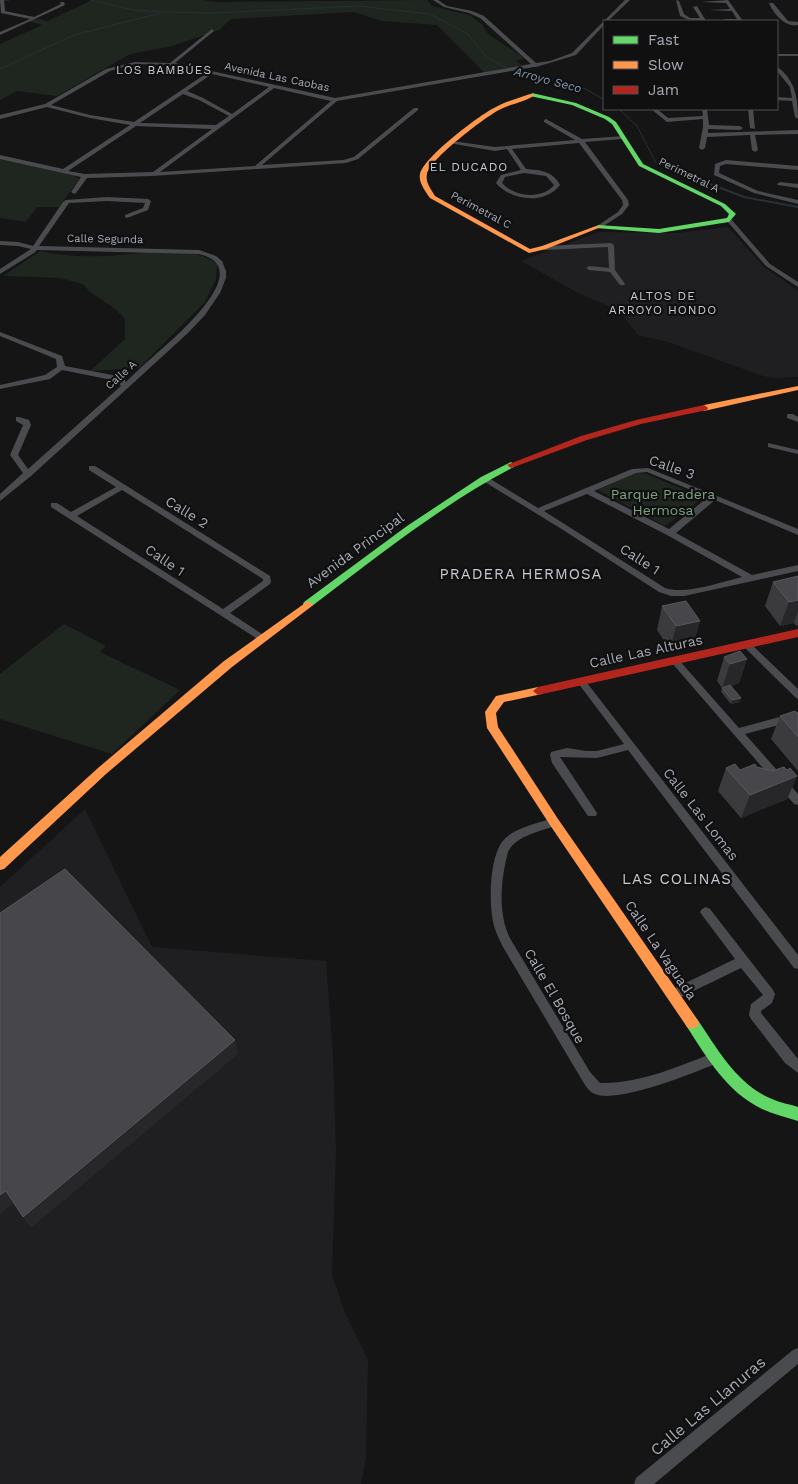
<svg xmlns="http://www.w3.org/2000/svg" width="798" height="1484" viewBox="0 0 798 1484" font-family="'Work Sans',sans-serif">
  <style>
    .built { fill: #1f1f21 }
    .green { fill: #1f2620 }
    .lines { fill: none; stroke-linecap: round; stroke-linejoin: round }
    .stream-far1 { stroke: #293037; stroke-width: 1 }
    .stream { stroke: #293037; stroke-width: 2 }
    .street { fill: #4a4b4e; fill-rule: evenodd }
    .fast { fill: #63d668; fill-rule: evenodd }
    .slow { fill: #ff974d; fill-rule: evenodd }
    .jam { fill: #b3261e; fill-rule: evenodd }
    .wall { fill: #3b3b3e }
    .shaded-wall { fill: #272729 }
    .building { fill: #47474b; stroke: #56575c }
    .labels { text-anchor: middle; dominant-baseline: central; stroke-width: 4.5; stroke-linejoin: round; paint-order: stroke }
    .far-street-label { font-size: 11px; fill: #a7abb6; stroke: #101011 }
    .far-neighbourhood-label { font-size: 12px; letter-spacing: 1px; fill: #c8cad2; stroke: #101011 }
    .far-water-label { font-size: 12px; font-style: italic; fill: #7e98b0; stroke: #101011 }
    .street-label { font-size: 14px; fill: #a7abb6; stroke: #101011 }
    .park-label { font-size: 14px; fill: #7ea181; stroke: #101011 }
    .neighbourhood-label { font-size: 15px; letter-spacing: 1px; fill: #c8cad2; stroke: #101011 }
    .near-street-label { font-size: 16px; fill: #a7abb6; stroke: #101011 }
  </style>
  <rect width="100%" height="100%" fill="#151516"/>
  <path class="built" d="M728,227L764,267L798,291V377L773,378L763,376L668,342L638,335L625,318L617,310L576,292L521,261L599,232L678,233Z
    M85,809L152,947L326,961L333,1056L336,1151L332,1275L346,1315L368,1360L366,1458L361,1484H0V887Z"/>
  <path class="green" d="M92,0H203L216,2L427,0L432,6L469,15L482,24L488,34L524,58L516,61L522,65L485,73L437,25L382,21L354,12L231,19L219,30L172,46L130,54L57,96L17,91L0,100V44L42,25L27,21L33,18L48,21Z
    M0,156L74,175L79,179L59,207H37L26,222L0,218Z
    M40,251C61,256 83,257 105,256C137,255 191,242 217,264L216,280L204,303L139,368L90,371L125,339V319L115,309L89,291L83,284L60,278L3,276Z
    M635,473L647,474L703,498L665,526L598,490Z
    M64,624L106,646L100,652L180,690L112,754L0,719V674Z"/>
  <g class="lines">
    <path class="stream-far1" d="M90,0L134,10L167,12L214,13L359,6L430,14L468,34L486,57L517,73L586,89L604,100
      M0,1L9,0
      M0,69L74,35L161,13
      M619,109L637,126L656,163L670,168"/>
    <path class="stream" d="M666,167L744,197L798,207"/>
    <path class="street" d="M0,0H4L5,11L34,17L61,4L60,2H64L65,5L0,35V32L30,19L1,13Z
      M433,0H438L447,6L472,11L484,16L536,63L550,61L572,53L625,0H630L608,21H604V25L576,55L536,67H534L337,101L262,165L343,160L354,157L414,108H418V110L358,159L346,163L152,176L87,178L76,193L74,194L71,192L81,177L0,159V155L63,169L130,125L90,118L47,107L0,119V115L45,104L106,69L135,62L170,63L212,29L214,31L175,63L335,98L531,64L480,18L469,13L444,7ZM135,64L171,65L207,73L134,122L90,115L51,105L110,71ZM212,74L269,87L232,114L203,98L187,91ZM274,88L331,101L255,166L160,172ZM183,94L199,100L229,116L216,125L140,123ZM136,126L212,129L153,172L85,174L68,171Z
      M676,0L679,1L684,14L690,18H700L693,7L697,6L706,21L689,20L680,16Z
      M728,0L743,21H723L725,19H737L732,11L708,10L730,9L726,3L701,2Z
      M769,3H773L788,21L798,22V25C785,28 773,13 769,3Z
      M777,54H798V56H777Z
      M777,67C795,79 798,98 798,119L795,117L792,101L777,100V97L792,98L790,87L777,71Z
      M651,109H657L668,118L703,116L702,109H707L709,125L740,126L743,128L740,130L708,129V133L798,130V134L755,135L758,150L755,152L752,150L750,135L707,137L705,148L702,150L699,148L703,127V119L667,122Z
      M748,109H753L755,129L750,128Z
      M546,119L582,139L624,136V138L622,139L585,142L628,200L629,205L622,214L602,227L597,226L618,212L623,205L622,200L579,143L512,149L526,169C540,170 553,171 560,185C545,205 511,201 496,183L501,175L521,170L507,149L495,151L449,143L452,141L495,147L575,140L544,122V120ZM524,173L546,176L554,185C542,200 514,197 502,183L505,177Z
      M726,160L798,166V170L726,164L720,166L719,173L758,191L798,200V204L754,193L714,175L715,164Z
      M780,182L798,184V188L778,185L777,184Z
      M107,197L148,199L151,201L148,210L127,218L125,217V215L143,208L145,203L107,201L69,203L39,246L199,250L216,256L222,261L226,271V278L220,293L205,315L188,333L96,417L31,476L0,501V494L23,473L10,455L23,425L16,421V417H19L29,420L31,425L18,455L28,469L121,386L117,381L62,370L50,379L0,389V385L45,375L57,367L56,359L0,336V332L62,356L65,366L123,377L126,382C135,373 144,364 154,356C172,340 259,268 199,254L37,250L34,253L0,274V269L31,249L18,246L0,245V241L18,242L33,246L63,202L66,200Z
      M727,219H731L770,264L798,282V287L766,266L727,221Z
      M611,243L614,245L615,270L625,284L624,285H620L610,272L589,270L586,268L589,266L609,268L608,247L544,250L541,248L544,246Z
      M787,414H793L798,417V422L787,418Z
      M768,443L798,450V454L768,447Z
      M89,466H95L270,576L271,582L270,584L230,613L265,636L267,638L265,640H259L51,507V503H57L71,512L116,487L89,470ZM122,490L263,579V581L223,609L77,516Z
      M648,468L798,529V535L715,500L676,533L752,575L798,565V571L684,596H671L659,592L560,528L480,479L484,477H487L538,508L632,469ZM647,472L708,497L669,529L594,491L636,473ZM587,494L667,535L742,577C721,582 686,595 665,588L544,511Z
      M746,641L749,642L798,689V699L795,697L743,646L741,644Z
      M675,658L678,659L739,728L798,712V720L745,734L798,794V805L794,804L672,663L670,661Z
      M581,678L584,679L798,955V969L794,968L628,750L597,758L560,757L597,813L596,816H588L552,763L550,755L551,752L567,748L586,751H597L624,744L578,683L576,681Z
      M554,818L558,819L559,822L558,825C542,831 516,835 508,852C501,878 497,915 511,940L590,1072L600,1083C640,1084 679,1066 716,1052L720,1054L722,1058L720,1062C696,1072 618,1104 595,1094C589,1092 585,1085 582,1080L503,947C500,941 497,935 495,929C488,908 489,860 502,842C512,828 538,823 554,818Z
      M706,907L710,909L773,990L775,994L772,1003L761,1011V1013L798,1059V1073L785,1063L751,1019L749,1015L751,1004L763,995L741,968L677,999L673,1000L669,999L667,995L669,991L735,959L702,915L700,912L702,909Z
      M798,1348V1364L654,1484H634L636,1478L793,1350Z"/>
    <path class="fast" d="M532,93L576,103L609,117L616,122L643,164L725,204L736,214L729,222L659,233L596,228L595,227L598,225L659,229L727,218L729,214L721,206L639,166L612,124L605,119L572,105L530,96Z
      M511,462L515,465L514,467C441,505 377,557 312,606H304L303,604L304,602L407,526L481,477Z
      M692,1017L697,1019C717,1048 737,1085 772,1099C780,1103 790,1104 798,1107V1121C786,1117 773,1114 762,1109C727,1092 707,1058 687,1027L685,1023L687,1019Z"/>
    <path class="slow" d="M530,94L535,95C525,102 510,104 499,110C484,118 430,159 427,174C425,182 431,189 435,196L530,249L542,246L596,226L601,227L546,249L529,253L430,198C426,192 418,182 420,174C424,157 478,116 494,108C505,102 518,98 530,94Z
      M798,386V390L704,411L700,408L704,405Z
      M308,601L313,604L312,606L232,667L106,774L4,869L0,870V857L98,768L224,661Z
      M538,687L542,688L543,691L542,694L504,702L496,713L498,727L558,819L697,1019L699,1023L697,1027L692,1029L687,1027L550,825L487,728L485,712L496,696Z"/>
    <path class="jam" d="M704,405L708,408L707,410L641,424L587,440L514,467L511,468L507,465L581,436L636,420Z
      M798,629V637L538,695L533,691L538,687Z"/>
  </g>
  <path class="wall" d="M798,576V625L796,626L794,623L780,626L765,606L773,582Z
    M662,606L700,621L693,645L670,650L657,630Z
    M724,657L747,659L739,683L731,686L740,702L731,704L721,692L722,688L717,681Z
    M798,714V771L771,739L780,716Z
    M757,767L772,771L787,770L797,776L787,799L741,818L718,791L726,768L740,770Z"/>
  <path class="shaded-wall" d="M798,600V611L794,623L780,626L789,602Z
    M700,621L693,645L670,650L676,626Z
    M747,659L739,683L722,688L730,664Z
    M741,698L740,702L731,704L732,700Z
    M797,776L787,799L741,818L750,795Z
    M235,1040L238,1054L31,1228L23,1217Z
    M6,1191L14,1203L0,1214V1195Z"/>
  <path class="building" d="M798,576V600L789,602L773,582Z
    M686,601L700,621L676,626L662,606Z
    M740,651L747,659L730,664L724,657Z
    M730,685L741,698L732,700L722,688Z
    M795,711L798,714V737L780,716Z
    M735,764L740,770L755,764L757,767L772,771L784,767L787,770L790,768L797,776L750,795L726,768Z
    M65,869L235,1040L23,1217L6,1191L0,1195V913Z"/>
  <g class="labels">
    <g class="far-street-label">
      <text transform="translate(277 77) rotate(12)">Avenida Las Caobas</text>
      <text transform="translate(689 175) rotate(26)">Perimetral A</text>
      <text transform="translate(481 210) rotate(28)">Perimetral C</text>
      <text transform="translate(105 239) rotate(1)">Calle Segunda</text>
      <text transform="translate(121 375) rotate(-42)">Calle A</text>
    </g>
    <g class="far-neighbourhood-label">
      <text x="164" y="70">LOS BAMBÚES</text>
      <text x="469" y="167">EL DUCADO</text>
      <text x="663" y="296">ALTOS DE<tspan x="663" dy="14">ARROYO HONDO</tspan></text>
    </g>
    <g class="far-water-label">
      <text transform="translate(548 80) rotate(15)">Arroyo Seco</text>
    </g>
    <g class="street-label">
      <text transform="translate(672 467) rotate(19)">Calle 3</text>
      <text transform="translate(187 512) rotate(32)">Calle 2</text>
      <text transform="translate(355 550) rotate(-36)">Avenida Principal</text>
      <text transform="translate(640 559) rotate(33)">Calle 1</text>
      <text transform="translate(165 560) rotate(34)">Calle 1</text>
      <text transform="translate(646 651) rotate(-12)">Calle Las Alturas</text>
      <text transform="translate(701 814) rotate(52)">Calle Las Lomas</text>
      <text transform="translate(661 950) rotate(56)">Calle La Vaguada</text>
      <text transform="translate(555 996) rotate(60)">Calle El Bosque</text>
    </g>
    <g class="park-label">
      <text x="663" y="494">Parque Pradera<tspan x="663" dy="16">Hermosa</tspan></text>
    </g>
    <g class="neighbourhood-label">
      <text x="521" y="574">PRADERA HERMOSA</text>
      <text x="677" y="879">LAS COLINAS</text>
    </g>
    <g class="near-street-label">
      <text transform="translate(708 1406) rotate(-40)">Calle Las Llanuras</text>
    </g>
  </g>
  <rect x="603" y="20" width="175" height="90" fill="#101011" stroke="#4c4e53"/>
  <rect x="613" y="36" width="25" height="8" fill="#63d668" stroke="#4c4e53"/>
  <text x="648" y="45" font-size="15" fill="#a7abb6">Fast</text>
  <rect x="613" y="61" width="25" height="8" fill="#ff974d" stroke="#4c4e53"/>
  <text x="648" y="70" font-size="15" fill="#a7abb6">Slow</text>
  <rect x="613" y="86" width="25" height="8" fill="#b3261e" stroke="#4c4e53"/>
  <text x="648" y="95" font-size="15" fill="#a7abb6">Jam</text>
</svg>
